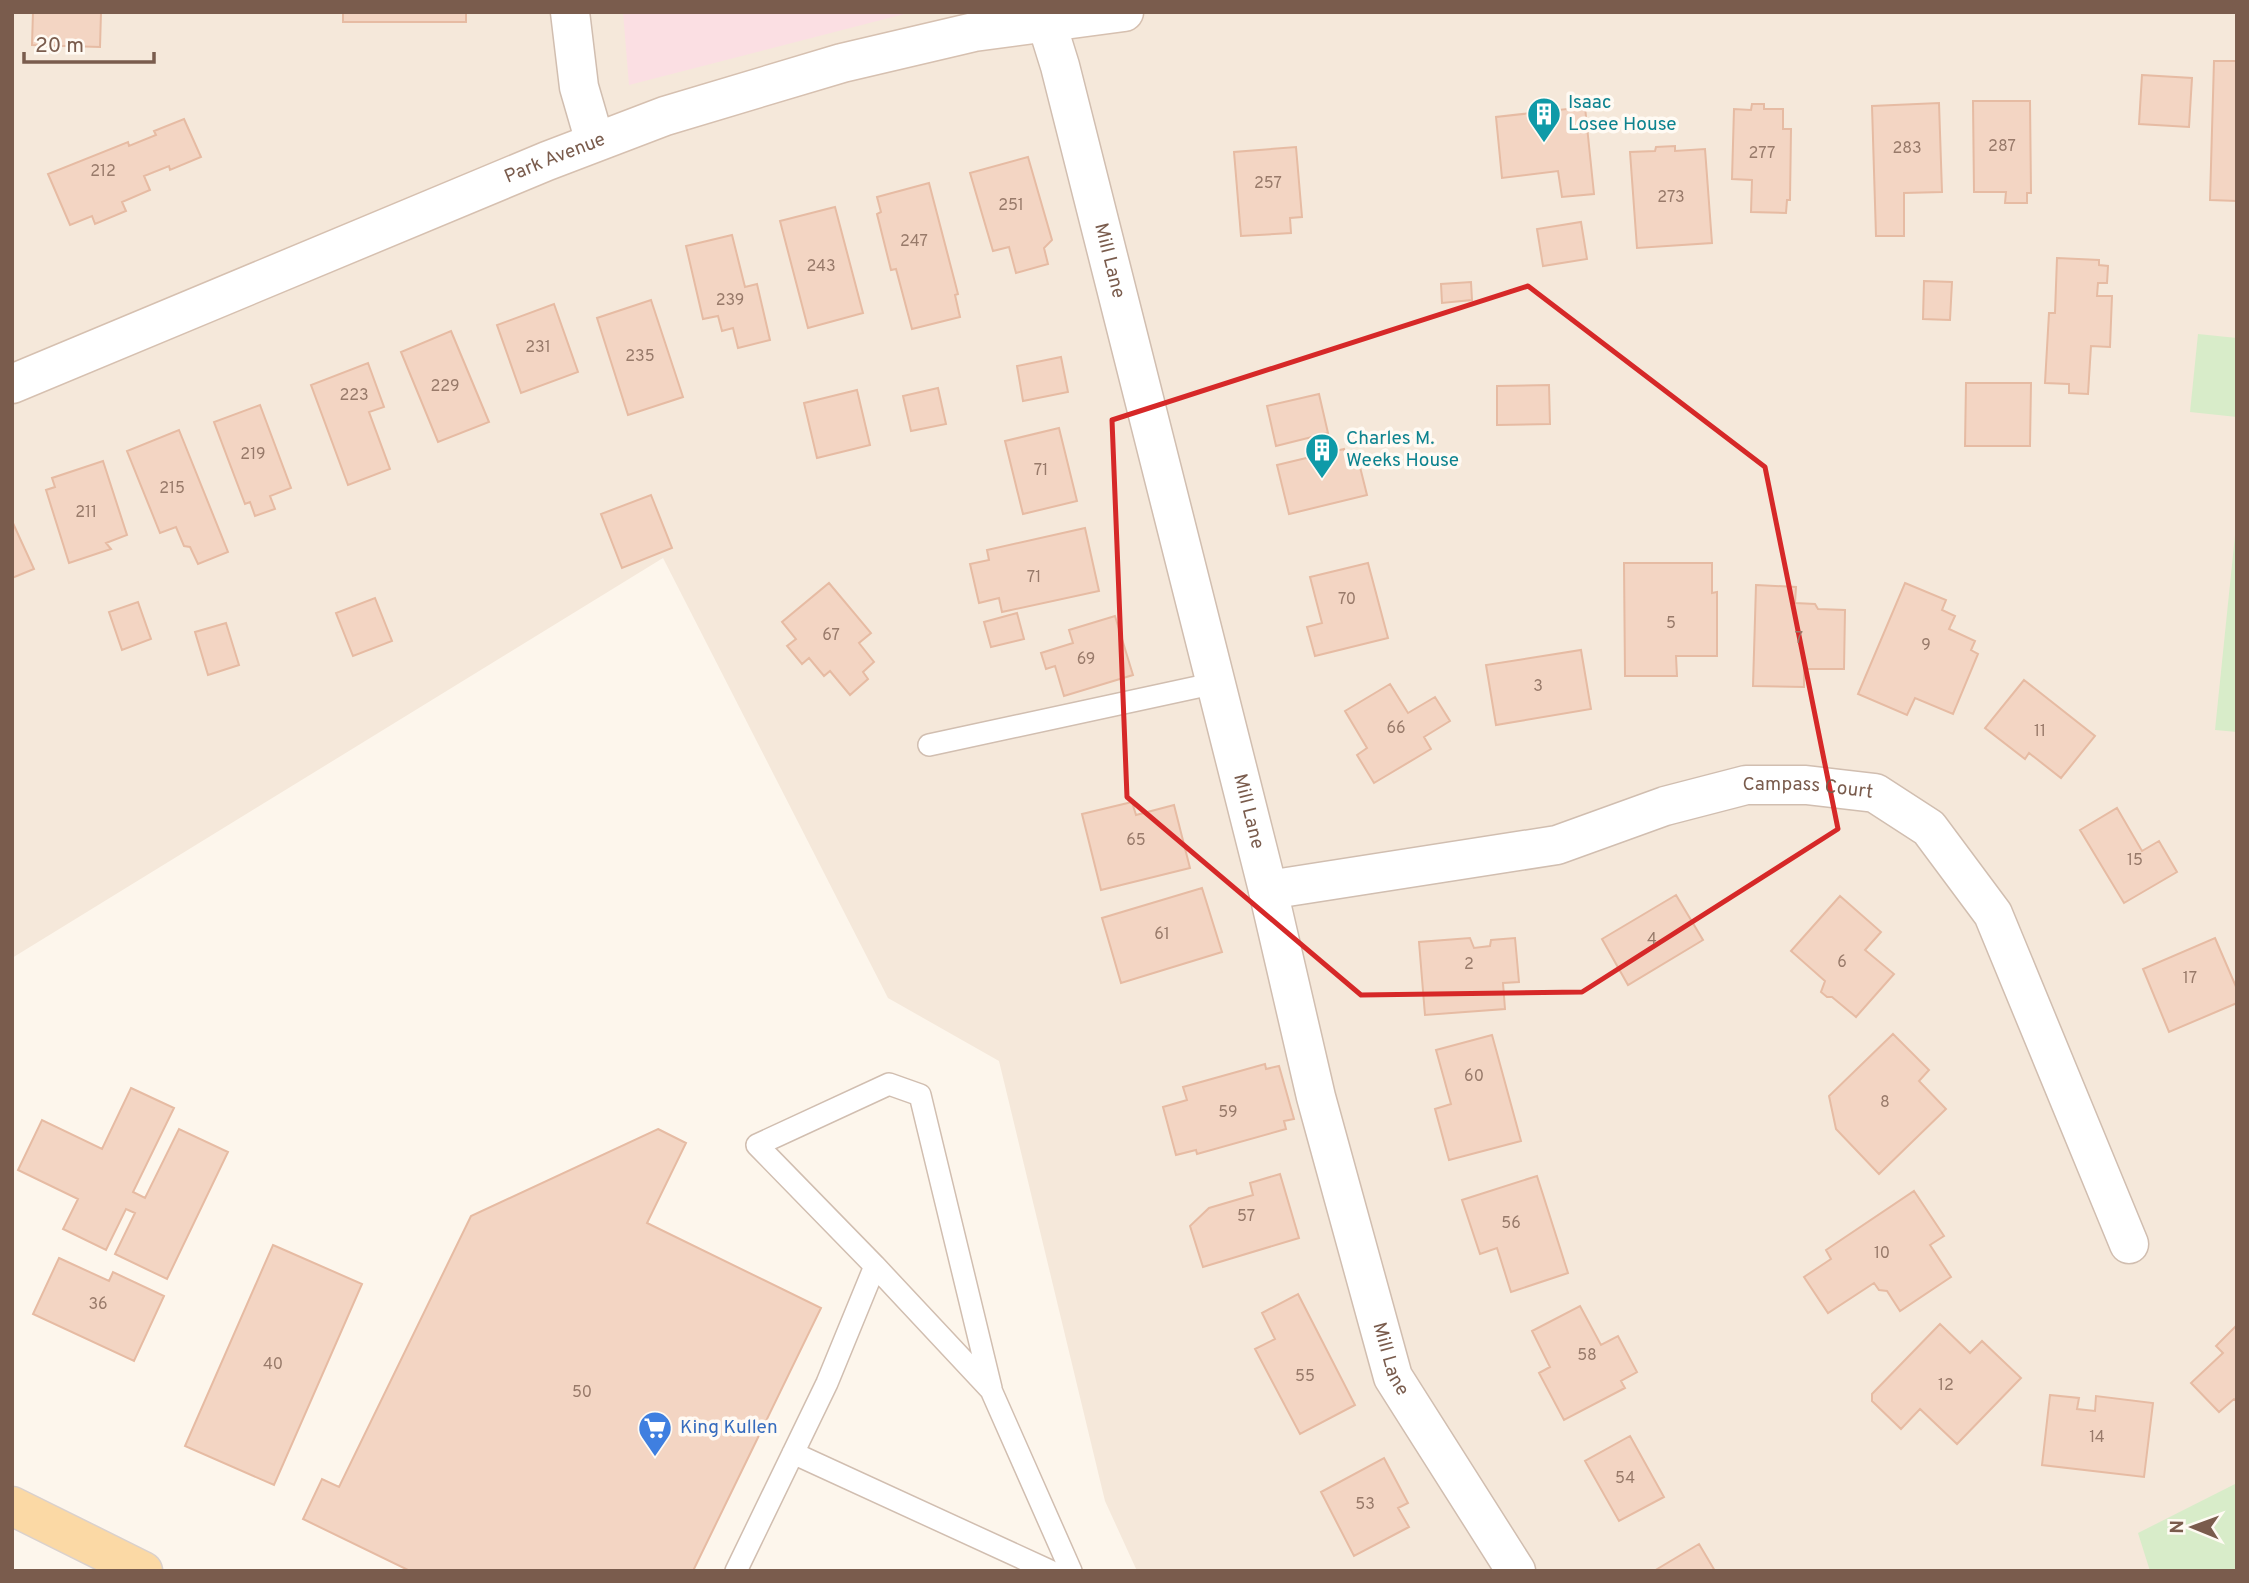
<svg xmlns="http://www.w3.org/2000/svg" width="2249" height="1583" viewBox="0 0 2249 1583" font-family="Overpass,sans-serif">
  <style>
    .residential { fill: #f5e8da }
    .medical { fill: #fbdfe3 }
    .green { fill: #d8ecc9 }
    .building { fill: #f3d5c3; stroke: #e6bba3; stroke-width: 2 }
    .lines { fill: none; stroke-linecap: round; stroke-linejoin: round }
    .lane-casing { stroke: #d1beb0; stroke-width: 24 }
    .street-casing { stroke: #d1beb0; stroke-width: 41 }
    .secondary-casing { stroke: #d6c0b0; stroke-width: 41 }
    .primary-casing { stroke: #dad1cd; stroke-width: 41 }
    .lane { stroke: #fff; stroke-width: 21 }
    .street { stroke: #fff; stroke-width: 38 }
    .secondary { stroke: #fff; stroke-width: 38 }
    .primary { stroke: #fbd9a5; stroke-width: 38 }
    .marked { fill: none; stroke: #d62828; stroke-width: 5; stroke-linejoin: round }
    .labels { text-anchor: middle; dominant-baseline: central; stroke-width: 7; stroke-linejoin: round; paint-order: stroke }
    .number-label { font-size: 16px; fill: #987a6a }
    .culture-label { font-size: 19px; fill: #0d838f; stroke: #fffaf3; text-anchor: start }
    .street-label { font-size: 19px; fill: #7a5c4d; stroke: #fffaf3 }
    .shop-label { font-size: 19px; fill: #366cbe; stroke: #fffaf3; text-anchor: start }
  </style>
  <rect width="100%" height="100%" fill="#fdf6ec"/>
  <path class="residential" d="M12,12H2237V1571H1137L1105,1501L999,1061L888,998L663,558L12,958Z"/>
  <path class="medical" d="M623,12H912L629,85Z"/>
  <path class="green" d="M2198,334L2237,338V417L2190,412Z
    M2237,516V732L2215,730Z
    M2237,1483V1571H2150L2138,1533Z"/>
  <path class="building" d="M33,12H101L100,47L32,45Z
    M343,12H466V22H343Z
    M2214,61H2237V201L2210,200Z
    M2142,75L2192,78L2189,127L2139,124Z
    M1973,101H2030L2031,193H2027V203H2005L2006,192H1974Z
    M1939,103L1942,192L1904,193V236H1876L1872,106Z
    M1752,104H1764V109H1783V129H1791L1790,200H1787L1786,213L1751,212L1752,180L1732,179L1734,109L1751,110Z
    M1585,107L1594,194L1562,197L1558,171L1502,178L1496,117Z
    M184,119L201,157L170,170L169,166L144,176L150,190L122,202L126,211L95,224L92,216L70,225L48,174L128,142L129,146L156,135L154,131Z
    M1675,146V151L1705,149L1712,243L1637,248L1630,152L1655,151L1656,147Z
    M1296,147L1302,217L1290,218L1291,233L1241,236L1234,152Z
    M1028,157L1052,240L1044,248L1048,264L1016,273L1009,247L993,251L970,173Z
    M929,183L958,294L955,295L960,317L912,329L896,269L891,270L877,214L881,212L877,197Z
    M835,207L863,313L808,328L780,221Z
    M1581,222L1587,259L1543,266L1537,229Z
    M732,235L745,287L757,284L770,340L738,348L733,328L722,331L718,316L703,319L686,246Z
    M2057,258L2099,260V265L2108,266L2107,283H2098L2097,296H2112L2110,347L2091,346L2088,394L2069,393V384L2045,383L2049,313H2055Z
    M1924,281L1952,282L1950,320L1923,319Z
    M1471,282L1472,300L1442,303L1441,284Z
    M651,300L683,397L628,415L597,318Z
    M554,304L578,372L521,393L497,325Z
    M451,331L489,422L438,442L401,352Z
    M1061,357L1068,392L1023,401L1017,366Z
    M368,363L384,407L369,412L390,469L348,485L311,385Z
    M1966,383H2031L2030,446H1965Z
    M1549,385L1550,424L1497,425V386Z
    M938,388L946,424L911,431L903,396Z
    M857,390L870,445L817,458L804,403Z
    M1319,394L1328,433L1276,446L1267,406Z
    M260,405L291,488L270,496L275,509L255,516L250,502L245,504L214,422Z
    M1059,428L1077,501L1023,514L1005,441Z
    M179,430L228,552L198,564L190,547L184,546L176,527L160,533L127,451Z
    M1344,449L1348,465L1359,463L1367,495L1289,514L1277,465Z
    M103,461L127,535L106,543L111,549L69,563L46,490L55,487L52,478Z
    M651,495L672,548L622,568L601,514Z
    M12,521L34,569L12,578Z
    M1085,528L1099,591L1002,612L999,598L979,603L970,564L989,560L987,550Z
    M1368,563L1388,638L1315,656L1307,627L1322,623L1310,577Z
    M1624,563H1712V593L1717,592V656H1676L1677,676H1625Z
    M829,583L871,633L859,643L874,662L863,672L868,679L850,695L830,671L824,676L809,658L802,664L787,646L796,639L782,622Z
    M1905,583L1946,600L1942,610L1955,616L1949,629L1975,641L1971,650L1978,654L1953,714L1915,698L1907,715L1858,694Z
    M1756,585L1796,587L1795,603L1815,604L1818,609L1845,610L1844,669H1804V687L1753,686Z
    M375,598L392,641L353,656L336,613Z
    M138,602L151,639L122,650L109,612Z
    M1017,613L1024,639L991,647L984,622Z
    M1115,616L1133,675L1064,696L1055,666L1046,669L1041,653L1073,643L1069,630Z
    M226,623L239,665L208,675L195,632Z
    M1581,650L1591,709L1496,725L1486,665Z
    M2024,680L2095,736L2061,778L2029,753L2025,759L1985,728Z
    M1390,684L1408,713L1435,697L1450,721L1424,737L1431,749L1374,783L1357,755L1367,748L1345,711Z
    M1132,802L1136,815L1174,805L1190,868L1101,890L1082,814Z
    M2117,808L2142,851L2159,841L2177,872L2124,903L2080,830Z
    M1202,888L1222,952L1121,983L1102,918Z
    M1676,895L1703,940L1628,985L1602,939Z
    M1840,896L1881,932L1865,950L1894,974L1856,1017L1832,997H1827L1821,992L1825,981L1791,951Z
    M1470,938L1474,948L1490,946L1491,940L1515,938L1519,982L1503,983L1505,1009L1425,1015L1419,942Z
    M2215,938L2237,989V1003L2169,1032L2143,969Z
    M1893,1034L1929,1070L1919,1081L1946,1109L1879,1174L1836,1129L1829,1096Z
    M1492,1035L1521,1141L1449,1160L1435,1109L1451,1104L1436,1050Z
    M1265,1064L1266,1069L1279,1066L1294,1119L1284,1121L1286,1129L1197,1154L1196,1150L1176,1155L1163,1107L1187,1100L1183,1087Z
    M131,1088L174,1108L133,1192L145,1198L179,1129L228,1152L167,1279L115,1254L135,1213L126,1209L106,1250L63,1229L78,1199L18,1170L42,1120L102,1149Z
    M658,1129L686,1143L647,1223L821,1308L693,1571H410L303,1519L322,1479L339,1487L471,1216Z
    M1280,1174L1299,1238L1203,1267L1190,1226L1209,1208L1253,1195L1250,1183Z
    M1537,1176L1568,1273L1511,1292L1497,1248L1480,1254L1462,1200Z
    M1914,1191L1944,1236L1930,1245L1951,1277L1900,1311L1887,1291L1879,1290L1874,1283L1828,1313L1804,1277L1831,1259L1826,1250Z
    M273,1245L362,1284L274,1485L185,1446Z
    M59,1258L109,1281L113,1272L164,1296L134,1361L33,1314Z
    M1298,1294L1355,1405L1300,1434L1255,1349L1275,1339L1262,1313Z
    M1580,1306L1601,1345L1618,1336L1637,1372L1621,1381L1625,1388L1564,1420L1539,1373L1550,1367L1532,1331Z
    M1940,1324L1970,1353L1982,1341L2021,1378L1957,1444L1920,1409L1901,1429L1872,1401V1394Z
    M2237,1325V1402L2234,1399L2219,1412L2191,1383L2223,1353L2216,1346Z
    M2050,1395L2079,1398L2077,1409L2095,1411L2096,1396L2153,1403L2144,1477L2042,1465Z
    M1630,1436L1664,1497L1619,1521L1585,1461Z
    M1384,1458L1408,1503L1398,1508L1409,1527L1354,1556L1321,1492Z
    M1699,1544L1715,1571H1654Z"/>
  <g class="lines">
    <g class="lane-casing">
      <path id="lane" d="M929,745L1216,683
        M875,1266L757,1145L889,1084L920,1095L991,1388
        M793,1453L1050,1571
        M736,1571L827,1383L875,1266L991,1390L1071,1571"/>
    </g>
    <g class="street-casing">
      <g id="street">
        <path d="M570,12L579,87L595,142"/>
        <path id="s1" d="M1046,21L1060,66L1268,890L1316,1097L1393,1377L1516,1571"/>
        <path id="s2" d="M1268,890L1557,845L1665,806L1746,785H1806L1875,793L1929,828L1993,914L2129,1244"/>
      </g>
    </g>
    <g class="secondary-casing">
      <g id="secondary">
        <path id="s3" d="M12,384L547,161L665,116L842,63L974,32L1124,12"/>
      </g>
    </g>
    <g class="primary-casing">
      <path id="primary" d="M12,1506L143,1571"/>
    </g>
    <use href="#lane" class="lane"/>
    <use href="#street" class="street"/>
    <use href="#secondary" class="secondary"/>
    <use href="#primary" class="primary"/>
  </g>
  <path class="marked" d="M1528,286L1765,467L1838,829L1582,992L1361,995L1127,797L1112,420Z"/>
  <defs>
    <g id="building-pin" transform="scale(1.75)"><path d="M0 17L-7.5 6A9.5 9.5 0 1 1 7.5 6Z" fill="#0f9aa8" stroke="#fffaf3"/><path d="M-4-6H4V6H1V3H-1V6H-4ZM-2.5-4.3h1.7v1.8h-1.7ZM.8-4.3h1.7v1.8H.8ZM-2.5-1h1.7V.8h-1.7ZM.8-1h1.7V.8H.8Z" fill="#fff"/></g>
    <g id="supermarket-pin" transform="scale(1.75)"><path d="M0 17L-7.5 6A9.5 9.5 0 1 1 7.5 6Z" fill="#3f7fe0" stroke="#fffaf3"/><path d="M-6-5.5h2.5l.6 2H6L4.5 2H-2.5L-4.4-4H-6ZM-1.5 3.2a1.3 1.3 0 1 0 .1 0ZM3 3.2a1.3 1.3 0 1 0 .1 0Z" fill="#fff"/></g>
  </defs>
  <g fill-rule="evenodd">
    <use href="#building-pin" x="1544" y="114"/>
    <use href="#building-pin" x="1322" y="450"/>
    <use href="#supermarket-pin" x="655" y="1428"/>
  </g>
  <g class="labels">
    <g class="number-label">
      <text x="2002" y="147">287</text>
      <text x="1907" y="149">283</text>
      <text x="1762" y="154">277</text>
      <text x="103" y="172">212</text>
      <text x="1268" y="184">257</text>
      <text x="1671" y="198">273</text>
      <text x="1011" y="206">251</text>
      <text x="914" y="242">247</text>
      <text x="821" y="267">243</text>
      <text x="730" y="301">239</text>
      <text x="538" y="348">231</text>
      <text x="640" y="357">235</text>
      <text x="445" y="387">229</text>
      <text x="354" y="396">223</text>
      <text x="253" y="455">219</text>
      <text x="1041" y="471">71</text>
      <text x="172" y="489">215</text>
      <text x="86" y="513">211</text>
      <text x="1034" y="578">71</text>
      <text x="1347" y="600">70</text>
      <text x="1671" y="624">5</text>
      <text x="831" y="636">67</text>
      <text x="1799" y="639">7</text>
      <text x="1926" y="646">9</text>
      <text x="1086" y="660">69</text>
      <text x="1538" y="687">3</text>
      <text x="1396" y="729">66</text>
      <text x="2040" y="732">11</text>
      <text x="1136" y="841">65</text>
      <text x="2135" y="861">15</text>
      <text x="1162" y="935">61</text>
      <text x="1652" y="940">4</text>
      <text x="1842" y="963">6</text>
      <text x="1469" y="965">2</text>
      <text x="2190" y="979">17</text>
      <text x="1474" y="1077">60</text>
      <text x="1885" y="1103">8</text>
      <text x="1228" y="1113">59</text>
      <text x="1246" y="1217">57</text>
      <text x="1511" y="1224">56</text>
      <text x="1882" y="1254">10</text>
      <text x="98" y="1305">36</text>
      <text x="1587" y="1356">58</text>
      <text x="273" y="1365">40</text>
      <text x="1305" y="1377">55</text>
      <text x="1946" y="1386">12</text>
      <text x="582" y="1393">50</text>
      <text x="2097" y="1438">14</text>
      <text x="1625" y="1479">54</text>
      <text x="1365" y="1505">53</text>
    </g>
    <g class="culture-label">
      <text x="1568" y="103">Isaac<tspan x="1568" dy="22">Losee House</tspan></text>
      <text x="1346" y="439">Charles M.<tspan x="1346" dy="22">Weeks House</tspan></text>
    </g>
    <g class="street-label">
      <text stroke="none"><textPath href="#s3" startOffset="588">Park Avenue</textPath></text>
      <text stroke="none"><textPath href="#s1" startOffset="248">Mill Lane</textPath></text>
      <text stroke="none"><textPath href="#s2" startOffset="553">Campass Court</textPath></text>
      <text stroke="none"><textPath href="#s1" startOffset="816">Mill Lane</textPath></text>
      <text stroke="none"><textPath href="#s1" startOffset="1382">Mill Lane</textPath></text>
    </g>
    <g class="shop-label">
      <text x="680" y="1428">King Kullen</text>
    </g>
  </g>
  <rect width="2249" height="1583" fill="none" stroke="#7a5c4d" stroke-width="28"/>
  <g transform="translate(2193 1527) rotate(271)" stroke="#fffaf3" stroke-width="5" paint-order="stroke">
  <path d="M0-5L12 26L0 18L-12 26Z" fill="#7a5c4d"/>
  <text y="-10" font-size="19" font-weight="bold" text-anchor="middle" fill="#7a5c4d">N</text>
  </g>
  <path d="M24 52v10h130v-10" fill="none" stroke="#7a5c4d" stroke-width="3.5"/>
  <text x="35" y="52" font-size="21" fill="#7a5c4d" stroke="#fffaf3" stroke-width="5" paint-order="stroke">20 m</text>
</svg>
